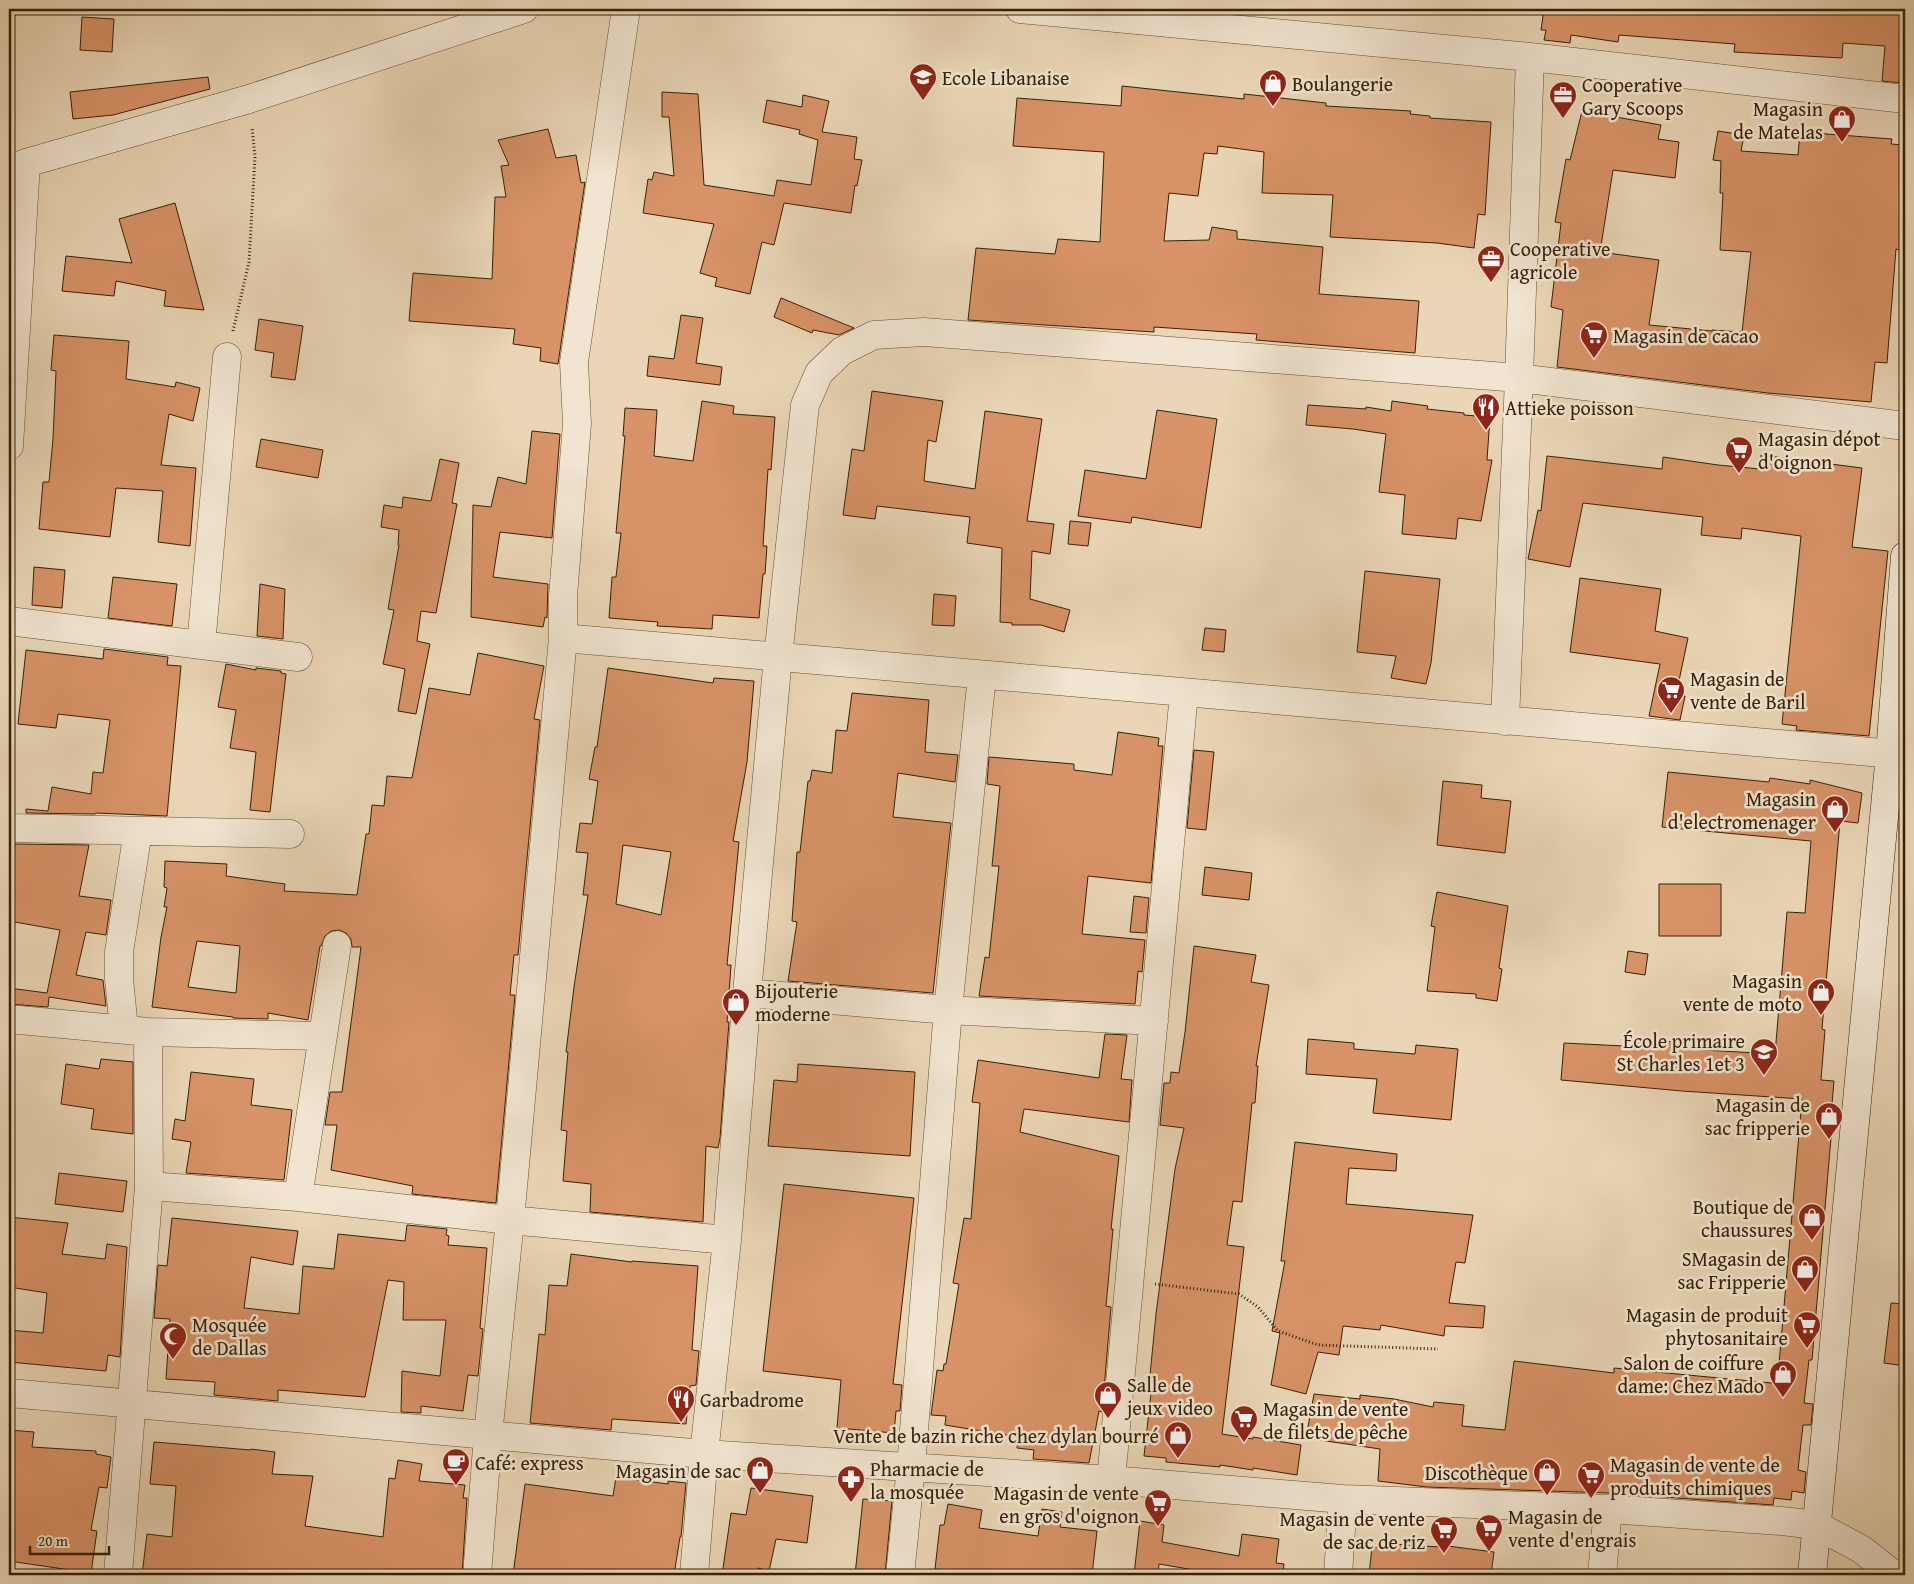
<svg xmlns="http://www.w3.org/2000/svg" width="1914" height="1584" viewBox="0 0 1914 1584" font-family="'Gentium Book Plus',serif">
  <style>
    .building { fill: #d99368; stroke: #352107; fill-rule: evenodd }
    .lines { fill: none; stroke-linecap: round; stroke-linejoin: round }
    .street-casing { stroke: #624e33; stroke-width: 29 }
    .secondary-casing { stroke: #352107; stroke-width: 29 }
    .path { stroke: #352107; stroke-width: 3; stroke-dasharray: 1 2.5; stroke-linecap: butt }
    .street { stroke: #f1e4d0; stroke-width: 28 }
    .secondary { stroke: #f1e4d0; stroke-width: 28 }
    .labels { text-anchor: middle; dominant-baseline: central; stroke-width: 5; stroke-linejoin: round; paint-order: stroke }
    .poi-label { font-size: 20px; fill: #352107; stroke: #f1e4d0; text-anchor: start }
  </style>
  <rect width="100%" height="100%" fill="#ead6b6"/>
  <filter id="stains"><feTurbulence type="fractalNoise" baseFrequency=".004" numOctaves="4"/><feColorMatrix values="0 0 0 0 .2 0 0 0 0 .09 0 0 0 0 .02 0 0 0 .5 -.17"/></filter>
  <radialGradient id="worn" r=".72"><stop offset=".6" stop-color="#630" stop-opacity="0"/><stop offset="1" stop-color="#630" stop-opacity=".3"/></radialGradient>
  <path class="building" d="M1544,9H1905V60L1903,83L1882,81L1885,46L1843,43L1842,58L1734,52L1735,44L1619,35L1618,42L1571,35L1570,43L1544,40L1546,30H1541Z
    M82,17L114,19L112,52L80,50Z
    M208,77L210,89L113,115L73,119L70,92Z
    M1122,86L1244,99V94L1326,103V106L1411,111L1410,114L1430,116V118L1491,122L1485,215L1478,214L1474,248L1437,243L1330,237L1333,195L1262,193L1264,152L1218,146L1217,154L1204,153L1198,196L1169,193L1164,241L1209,240L1212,227L1237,231V239L1323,247L1319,294L1419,301L1415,353L1256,340L1257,334L1154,327V332L968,320L976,248L1055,254L1058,239L1100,242L1104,152L1013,146L1017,98L1121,106Z
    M662,92L698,94L704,185L774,196L777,180L811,185L818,140L799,134L800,130L763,122L767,100L802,107L803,95L829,101L822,132L857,137L854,159L862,160L857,186L855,185L851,213L784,203L774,245L762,242L750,294L715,286L717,278L700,273L714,224L643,213L648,179L652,180L654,172L674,176L669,117H662Z
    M1582,111L1661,125L1658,139L1679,142L1675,178L1613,170L1600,252L1659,260L1649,325L1712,331V330L1742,332L1751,252L1720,250L1723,193H1720L1721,161L1713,160L1718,131L1744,135L1741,151L1798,155L1800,132L1892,139L1891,144L1905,145V189L1900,250L1896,249L1887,363L1875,362L1871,402L1768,393L1557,367L1563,310L1551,307L1561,223L1555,222L1566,159L1570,160Z
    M548,129L556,158L576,155L581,183L585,182L558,364L540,361L541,348L513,344L515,329L409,321L413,273L492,279L495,197H506L501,166L509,165L498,140Z
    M175,203L204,310L164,306L166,291L116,281L114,296L62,291L66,256L132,263L119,219Z
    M781,298L854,328L839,335L813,330L812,333L774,317Z
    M681,315L703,318L696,363L722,367L720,385L647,376L649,356L674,359Z
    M259,319L303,326L295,380L271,377L274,353L255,350Z
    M54,335L129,341L126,379L175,387L176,382L200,388L193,421L169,414L161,465L196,468L190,546L158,542L163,491L116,488L110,537L39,529L43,482H49L53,439L56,371L51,370Z
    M872,391L943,401L936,442L928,440L924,481L975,489L985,411L1042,419L1027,521L1054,524L1050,554L1032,551L1030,599L1070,610L1064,632L1041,625H1012V623L1000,622L1002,548L967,543L970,517L877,506L875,519L843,515L852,449L864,451Z
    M702,401L734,406L733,414L775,417L771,470L768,469L763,546H767L765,574H763L759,618L713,615L712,629L657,626L658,622L609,618L612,577H616L621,533H616L625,436H623L625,408L657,410L654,456L693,461Z
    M1392,401L1428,406L1427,409L1464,413V415L1490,417L1487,460H1492L1481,521L1458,518L1456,539L1402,534L1405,495L1379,492L1386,434L1353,429L1306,425L1308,405L1366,409V407L1391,411Z
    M1157,410L1217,419L1201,528L1132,517L1131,523L1078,516L1085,470L1146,479Z
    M532,431L560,434L552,538L500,532L493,577L548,584L547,618L545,617L543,627L471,617L473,505L491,507L498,477L526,484Z
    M261,439L323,450L318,478L256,467Z
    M1761,455L1862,468L1852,547L1888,551L1869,736L1796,730L1797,726L1782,724L1801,536L1742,528L1741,539L1701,535L1703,517L1583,503L1570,567L1528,559L1538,510L1541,511L1547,456L1662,469L1663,457L1718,465L1760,469Z
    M440,459L459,463L452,503L457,504L436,613L421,611L417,641L430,644L416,714L398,711L405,669L383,664L394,610L388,609L399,545H398L399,530L381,527L384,505L402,508L403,497L431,501Z
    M1070,521L1091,523L1088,546L1068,544Z
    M34,567L65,570L62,608L32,605Z
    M1365,571L1440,579L1431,663L1426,684L1391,678L1396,656L1357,652Z
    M113,577L177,584L172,626L108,618Z
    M1580,578L1661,589L1655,631L1688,638L1676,695L1685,696L1680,720L1649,716L1660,664L1570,652Z
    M260,584L285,589L283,639L257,636Z
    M934,594L956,596L954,626L932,625Z
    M1205,628L1226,630L1224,652L1202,650Z
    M104,649L168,657L167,665L181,666L167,816L96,813L95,814L26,813V809L48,811L52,787L91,794L93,772L103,773L110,720L58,714L56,728L18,724L26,650L103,659Z
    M478,653L544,666L534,719L540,720L518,955H514L510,995H515L496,1203L412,1194L413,1186L331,1170L337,1125H325L330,1092H342L361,947H352L351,939L346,933L339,930L331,931L325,936L321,946H320L308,1020L268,1013V1019L233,1018V1017L152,1007L161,937L167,907H164L167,888L164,887L165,861L227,864L226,876L285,884L284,891L357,895L366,834H369L372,805L384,806L387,776L412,778L429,688L470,695ZM197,941L240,946L236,993L188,987Z
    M226,664L256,670V668L281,671V673L286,674L270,812L250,810L256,752L230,748L236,710L218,707Z
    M608,668L713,683L714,678L754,681L747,762L733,841L739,842L727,965H731L727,1022H729L720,1138L718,1148L706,1146L703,1222L590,1212L591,1184L563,1181L567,1131L561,1130L568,1052H566L574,987L588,895H583L588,853L576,852L580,823L592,824L598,781L589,779L595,747H597ZM623,845L671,852L661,915L616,904Z
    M852,693L929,700L925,752L958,755L955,782L898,773L893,817L951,823L933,993L788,981L797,922L792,921L797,852H800L808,781H810L812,770L832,773L836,730L847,731Z
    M1118,732L1159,738L1158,746H1163L1151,883L1088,876L1082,934L1145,940L1142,972L1138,971L1135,1004L979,996L985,957L989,958L999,866H992L1000,786L987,784L989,757L1074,764V770L1112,775Z
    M1194,750L1214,752L1206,830L1187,828Z
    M1668,772L1769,782L1770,778L1810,784V780L1862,793L1858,823L1840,821L1822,1029L1825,1030L1821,1080L1834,1081L1829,1138H1831L1812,1360H1809L1804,1403L1813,1404L1811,1425H1803L1798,1470L1806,1472L1804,1493L1792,1491L1791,1500L1774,1498L1773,1505L1609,1493L1427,1487L1378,1481L1380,1449L1306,1438L1314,1394L1360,1399V1395L1394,1399L1433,1407L1434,1402L1464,1405L1462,1426L1505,1430L1514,1361L1614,1373V1368L1772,1383L1773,1375L1778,1376L1802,1099L1682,1091L1561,1080L1564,1043L1624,1046V1037L1685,1043V1049L1775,1054L1787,912L1805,913L1811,841L1662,827Z
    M1443,781L1482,785L1481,798L1511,801L1505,853L1437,845Z
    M13,844L89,845L79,896L111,900L106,935L86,932L76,975L103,980L106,1006L49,997L48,1007L9,1004V988L47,993L60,930L9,921V866Z
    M1205,867L1252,873L1249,900L1202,895Z
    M1659,884H1721V936H1659Z
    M1437,892L1508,906L1499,968L1502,969L1497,1001L1476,998V994L1427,991L1435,927L1431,926Z
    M1134,896L1149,898L1146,933L1130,932Z
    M1194,946L1256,955L1251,982L1269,985L1256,1066H1258L1255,1103H1252L1242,1202L1233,1201L1227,1245L1244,1247L1222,1434L1253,1439V1437L1301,1445L1297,1475L1253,1468V1470L1220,1465V1467L1166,1462V1458L1144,1456L1153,1375H1150L1156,1314L1175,1169L1184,1128L1160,1125L1164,1083H1170L1171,1072L1179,1073L1185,1032Z
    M1628,951L1648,954L1645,975L1625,972Z
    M1105,1034L1127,1035L1121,1079L1132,1080L1129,1122L1024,1109L1020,1132L1119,1156L1111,1229H1113L1106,1306L1111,1307L1102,1412L1099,1411L1089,1463L1033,1459L1034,1450L1017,1448L1018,1437L945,1425L946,1416L931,1415L937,1370L943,1371L944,1364H946L959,1284L953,1283L964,1218L971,1219L980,1103L972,1102L978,1060L1099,1078Z
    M1308,1039L1354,1043V1049L1415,1054L1416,1045L1458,1049L1451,1120L1373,1113L1377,1079L1306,1074Z
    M101,1059L133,1062V1134L91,1129L94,1109L61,1104L66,1064L99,1069Z
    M798,1064L915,1072L910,1156L768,1146L774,1080L797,1082Z
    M191,1072L254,1079L251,1105L292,1110L284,1180L186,1173L191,1142L172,1139L175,1119L185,1121Z
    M1295,1142L1397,1154L1396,1171L1349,1168L1346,1204L1473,1215L1465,1263L1456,1262L1449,1303L1485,1306L1483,1328L1445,1326L1444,1336L1381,1325L1380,1330L1343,1326L1339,1355L1318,1352L1306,1394L1271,1385L1280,1333L1272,1331L1285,1261H1281Z
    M59,1173L127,1181L123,1212L55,1204Z
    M784,1184L914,1198L893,1384L902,1385L900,1411H896L894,1433L837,1428L841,1380L763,1371Z
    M9,1217L68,1223L62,1254L105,1259L107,1244L127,1247L120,1357L108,1355L106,1371L9,1362V1330L43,1333L47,1293L9,1287Z
    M172,1218L298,1231L293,1265L251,1257L244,1308L299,1314L303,1266L334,1269L338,1234L405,1241L407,1225L447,1229L446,1235L449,1236L448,1245L487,1248L480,1328L483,1329L478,1376L468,1375L463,1411L421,1406V1413L401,1412L402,1371L440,1376L446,1320H403L404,1282L388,1280L365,1397L278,1390V1401L214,1395L215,1382L166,1379L170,1319L154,1318L158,1265L167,1266Z
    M571,1254L632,1262V1261L698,1266L692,1350L699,1351L696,1385L690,1386L686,1424L612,1419L611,1430L530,1423L539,1334L545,1335L549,1285L567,1286Z
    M1891,1303L1905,1304V1366L1884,1363Z
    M9,1430L34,1432L32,1447L96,1451V1454L111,1457L107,1488L99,1487L91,1530L97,1531L91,1573L9,1561Z
    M154,1442L251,1450V1449L275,1452L272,1474L313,1476L305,1526L383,1537L389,1478L395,1479L398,1460L422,1464L419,1481L465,1485L463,1498H467L462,1575H142L147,1534L172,1537L176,1486L150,1484Z
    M616,1477L668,1484V1481L686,1483L681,1537H680L674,1575H513L525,1484L613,1496Z
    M751,1488L813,1496L807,1543L776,1539L769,1571L758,1568L757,1575H722L731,1513L746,1515Z
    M863,1499L892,1501L885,1575H855Z
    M948,1504L982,1510L979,1528L1038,1536L1042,1509L1062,1512L1060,1527L1097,1531L1092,1575H988L935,1569L940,1525H944Z
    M1140,1521L1164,1525L1162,1542L1239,1556L1242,1534L1279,1539L1276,1563L1284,1564L1283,1575H1224L1159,1564L1158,1575H1134Z
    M1393,1544L1440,1547V1545L1494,1552L1491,1575H1369L1372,1547L1393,1549Z"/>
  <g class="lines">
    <g class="street-casing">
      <path id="street" d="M1020,9L1530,57L1905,99
        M9,170L26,163L249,99L524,9
        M9,446L26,163
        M9,621L298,657
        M563,638L1905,755
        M201,645L227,357
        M1505,721L1519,378L1530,57
        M9,828L290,834
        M747,993L948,1010L1154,1021
        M9,1019L148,1032L322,1036
        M124,1029L119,979V952L138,831
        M149,1186L298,1197L510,1220L727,1240
        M298,1197L337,945
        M9,1393L704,1454L1111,1480L1343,1499L1608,1509L1782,1521L1816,1525L1861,1549L1894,1575
        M1111,1480L1184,693
        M118,1575L149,1186L148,1032
        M477,1575L488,1435L510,1220L563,638V596L577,424L574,362L626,9
        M694,1575L704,1454L727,1240L747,993L778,657L805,405L819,373L842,351L874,335L924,332L1519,378L1905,426
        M900,1575L911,1467L948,1010L982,675
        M1338,1575L1343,1499
        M1602,1575L1608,1509"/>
    </g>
    <g class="secondary-casing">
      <path id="secondary" d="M1812,1575L1890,754L1905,556"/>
    </g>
    <path class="path" d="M233,331L249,262L255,157L252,127
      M1155,1284L1239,1294L1258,1307L1278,1331L1318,1345L1438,1349"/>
    <use href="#street" class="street"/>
    <use href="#secondary" class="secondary"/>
  </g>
  <defs>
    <g id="school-pin" transform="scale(1.4375)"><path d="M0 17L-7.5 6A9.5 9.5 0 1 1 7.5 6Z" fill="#8f2418" stroke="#f1e4d0"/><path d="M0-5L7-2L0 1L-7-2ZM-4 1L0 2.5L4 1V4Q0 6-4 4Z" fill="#fff"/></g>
    <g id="shop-pin" transform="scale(1.4375)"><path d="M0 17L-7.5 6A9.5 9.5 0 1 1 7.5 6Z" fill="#8f2418" stroke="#f1e4d0"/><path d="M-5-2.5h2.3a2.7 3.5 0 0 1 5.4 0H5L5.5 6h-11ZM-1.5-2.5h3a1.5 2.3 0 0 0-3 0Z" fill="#fff"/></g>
    <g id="office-pin" transform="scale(1.4375)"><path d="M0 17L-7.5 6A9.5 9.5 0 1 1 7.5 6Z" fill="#8f2418" stroke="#f1e4d0"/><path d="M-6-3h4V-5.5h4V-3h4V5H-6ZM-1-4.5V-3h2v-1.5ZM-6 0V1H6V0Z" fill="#fff"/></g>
    <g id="supermarket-pin" transform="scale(1.4375)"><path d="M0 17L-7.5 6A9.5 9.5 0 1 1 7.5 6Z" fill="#8f2418" stroke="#f1e4d0"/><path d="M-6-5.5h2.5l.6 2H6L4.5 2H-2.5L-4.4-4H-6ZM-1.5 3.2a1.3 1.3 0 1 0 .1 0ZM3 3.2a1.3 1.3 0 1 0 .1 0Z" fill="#fff"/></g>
    <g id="restaurant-pin" transform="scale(1.4375)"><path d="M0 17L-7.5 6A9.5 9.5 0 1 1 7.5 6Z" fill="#8f2418" stroke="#f1e4d0"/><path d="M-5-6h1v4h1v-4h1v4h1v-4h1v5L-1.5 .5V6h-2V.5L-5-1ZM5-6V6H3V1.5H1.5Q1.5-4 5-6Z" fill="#fff"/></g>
    <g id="mosque-pin" transform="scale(1.4375)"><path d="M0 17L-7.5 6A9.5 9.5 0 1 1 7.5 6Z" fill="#8f2418" stroke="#f1e4d0"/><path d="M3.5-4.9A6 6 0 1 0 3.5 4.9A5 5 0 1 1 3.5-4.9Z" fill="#fff"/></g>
    <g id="cafe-pin" transform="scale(1.4375)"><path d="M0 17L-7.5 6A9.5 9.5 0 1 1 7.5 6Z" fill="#8f2418" stroke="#f1e4d0"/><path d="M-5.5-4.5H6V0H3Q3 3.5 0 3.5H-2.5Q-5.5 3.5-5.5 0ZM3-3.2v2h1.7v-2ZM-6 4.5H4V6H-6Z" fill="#fff"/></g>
    <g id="pharmacy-pin" transform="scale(1.4375)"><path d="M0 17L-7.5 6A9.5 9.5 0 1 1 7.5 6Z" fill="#8f2418" stroke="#f1e4d0"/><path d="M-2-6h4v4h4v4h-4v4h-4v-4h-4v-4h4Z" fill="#fff"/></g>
  </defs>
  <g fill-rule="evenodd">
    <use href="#school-pin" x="923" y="77"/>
    <use href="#shop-pin" x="1273" y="83"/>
    <use href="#office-pin" x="1563" y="95"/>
    <use href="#shop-pin" x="1842" y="119"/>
    <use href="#office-pin" x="1491" y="259"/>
    <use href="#supermarket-pin" x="1594" y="335"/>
    <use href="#restaurant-pin" x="1486" y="407"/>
    <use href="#supermarket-pin" x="1739" y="450"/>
    <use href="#supermarket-pin" x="1671" y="690"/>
    <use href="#shop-pin" x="1835" y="809"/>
    <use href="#shop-pin" x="1821" y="992"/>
    <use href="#shop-pin" x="736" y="1002"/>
    <use href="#school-pin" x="1764" y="1052"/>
    <use href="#shop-pin" x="1829" y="1116"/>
    <use href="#shop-pin" x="1812" y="1217"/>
    <use href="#shop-pin" x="1805" y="1269"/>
    <use href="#supermarket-pin" x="1807" y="1325"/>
    <use href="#mosque-pin" x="173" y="1336"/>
    <use href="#shop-pin" x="1783" y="1374"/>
    <use href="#shop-pin" x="1108" y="1395"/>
    <use href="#restaurant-pin" x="681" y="1399"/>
    <use href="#supermarket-pin" x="1244" y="1419"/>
    <use href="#shop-pin" x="1178" y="1435"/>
    <use href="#cafe-pin" x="456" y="1462"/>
    <use href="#shop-pin" x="760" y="1470"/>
    <use href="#shop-pin" x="1547" y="1472"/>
    <use href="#supermarket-pin" x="1591" y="1475"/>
    <use href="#pharmacy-pin" x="851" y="1479"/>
    <use href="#supermarket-pin" x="1158" y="1503"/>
    <use href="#supermarket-pin" x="1489" y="1528"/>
    <use href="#supermarket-pin" x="1444" y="1530"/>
  </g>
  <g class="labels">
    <g class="poi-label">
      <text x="942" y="77">Ecole Libanaise</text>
      <text x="1292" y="83">Boulangerie</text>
      <text x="1582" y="84">Cooperative<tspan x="1582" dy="23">Gary Scoops</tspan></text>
      <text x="1823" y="108" text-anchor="end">Magasin<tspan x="1823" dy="23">de Matelas</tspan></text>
      <text x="1510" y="248">Cooperative<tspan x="1510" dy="23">agricole</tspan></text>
      <text x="1613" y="335">Magasin de cacao</text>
      <text x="1505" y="407">Attieke poisson</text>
      <text x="1758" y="438">Magasin dépot<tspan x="1758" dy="23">d'oignon</tspan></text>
      <text x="1690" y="678">Magasin de<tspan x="1690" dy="23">vente de Baril</tspan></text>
      <text x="1816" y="798" text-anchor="end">Magasin<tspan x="1816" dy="23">d'electromenager</tspan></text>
      <text x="1802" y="980" text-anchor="end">Magasin<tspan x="1802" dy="23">vente de moto</tspan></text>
      <text x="755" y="990">Bijouterie<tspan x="755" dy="23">moderne</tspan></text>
      <text x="1745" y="1040" text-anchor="end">École primaire<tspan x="1745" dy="23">St Charles 1et 3</tspan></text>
      <text x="1810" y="1104" text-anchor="end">Magasin de<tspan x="1810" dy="23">sac fripperie</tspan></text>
      <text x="1793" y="1206" text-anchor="end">Boutique de<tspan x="1793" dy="23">chaussures</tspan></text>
      <text x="1786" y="1258" text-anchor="end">SMagasin de<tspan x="1786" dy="23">sac Fripperie</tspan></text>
      <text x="1788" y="1314" text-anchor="end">Magasin de produit<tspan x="1788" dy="23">phytosanitaire</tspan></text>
      <text x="192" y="1324">Mosquée<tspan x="192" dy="23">de Dallas</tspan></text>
      <text x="1764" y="1362" text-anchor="end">Salon de coiffure<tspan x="1764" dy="23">dame: Chez Mado</tspan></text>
      <text x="1127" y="1384">Salle de<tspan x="1127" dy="23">jeux video</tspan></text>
      <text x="700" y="1399">Garbadrome</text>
      <text x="1263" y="1408">Magasin de vente<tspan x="1263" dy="23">de filets de pêche</tspan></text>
      <text x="1159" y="1435" text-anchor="end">Vente de bazin riche chez dylan bourré</text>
      <text x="475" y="1462">Café: express</text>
      <text x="1610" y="1464">Magasin de vente de<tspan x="1610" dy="23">produits chimiques</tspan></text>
      <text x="870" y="1468">Pharmacie de<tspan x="870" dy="23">la mosquée</tspan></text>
      <text x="741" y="1470" text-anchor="end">Magasin de sac</text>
      <text x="1528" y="1472" text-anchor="end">Discothèque</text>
      <text x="1139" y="1492" text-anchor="end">Magasin de vente<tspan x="1139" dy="23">en gros d'oignon</tspan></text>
      <text x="1508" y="1516">Magasin de<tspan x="1508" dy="23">vente d'engrais</tspan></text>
      <text x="1425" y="1518" text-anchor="end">Magasin de vente<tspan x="1425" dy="23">de sac de riz</tspan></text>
    </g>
  </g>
  <rect width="1914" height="1584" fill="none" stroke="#ead6b6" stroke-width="30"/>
  <rect x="10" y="10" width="1894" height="1564" fill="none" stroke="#352107" stroke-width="2.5"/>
  <rect x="15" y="15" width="1884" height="1554" fill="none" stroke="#352107"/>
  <path d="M30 1546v8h79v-8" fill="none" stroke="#352107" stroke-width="2.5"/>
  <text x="38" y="1546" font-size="15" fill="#352107" stroke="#f1e4d0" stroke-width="4" paint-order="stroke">20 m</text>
  <rect width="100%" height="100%" filter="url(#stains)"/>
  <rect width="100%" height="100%" fill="url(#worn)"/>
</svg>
